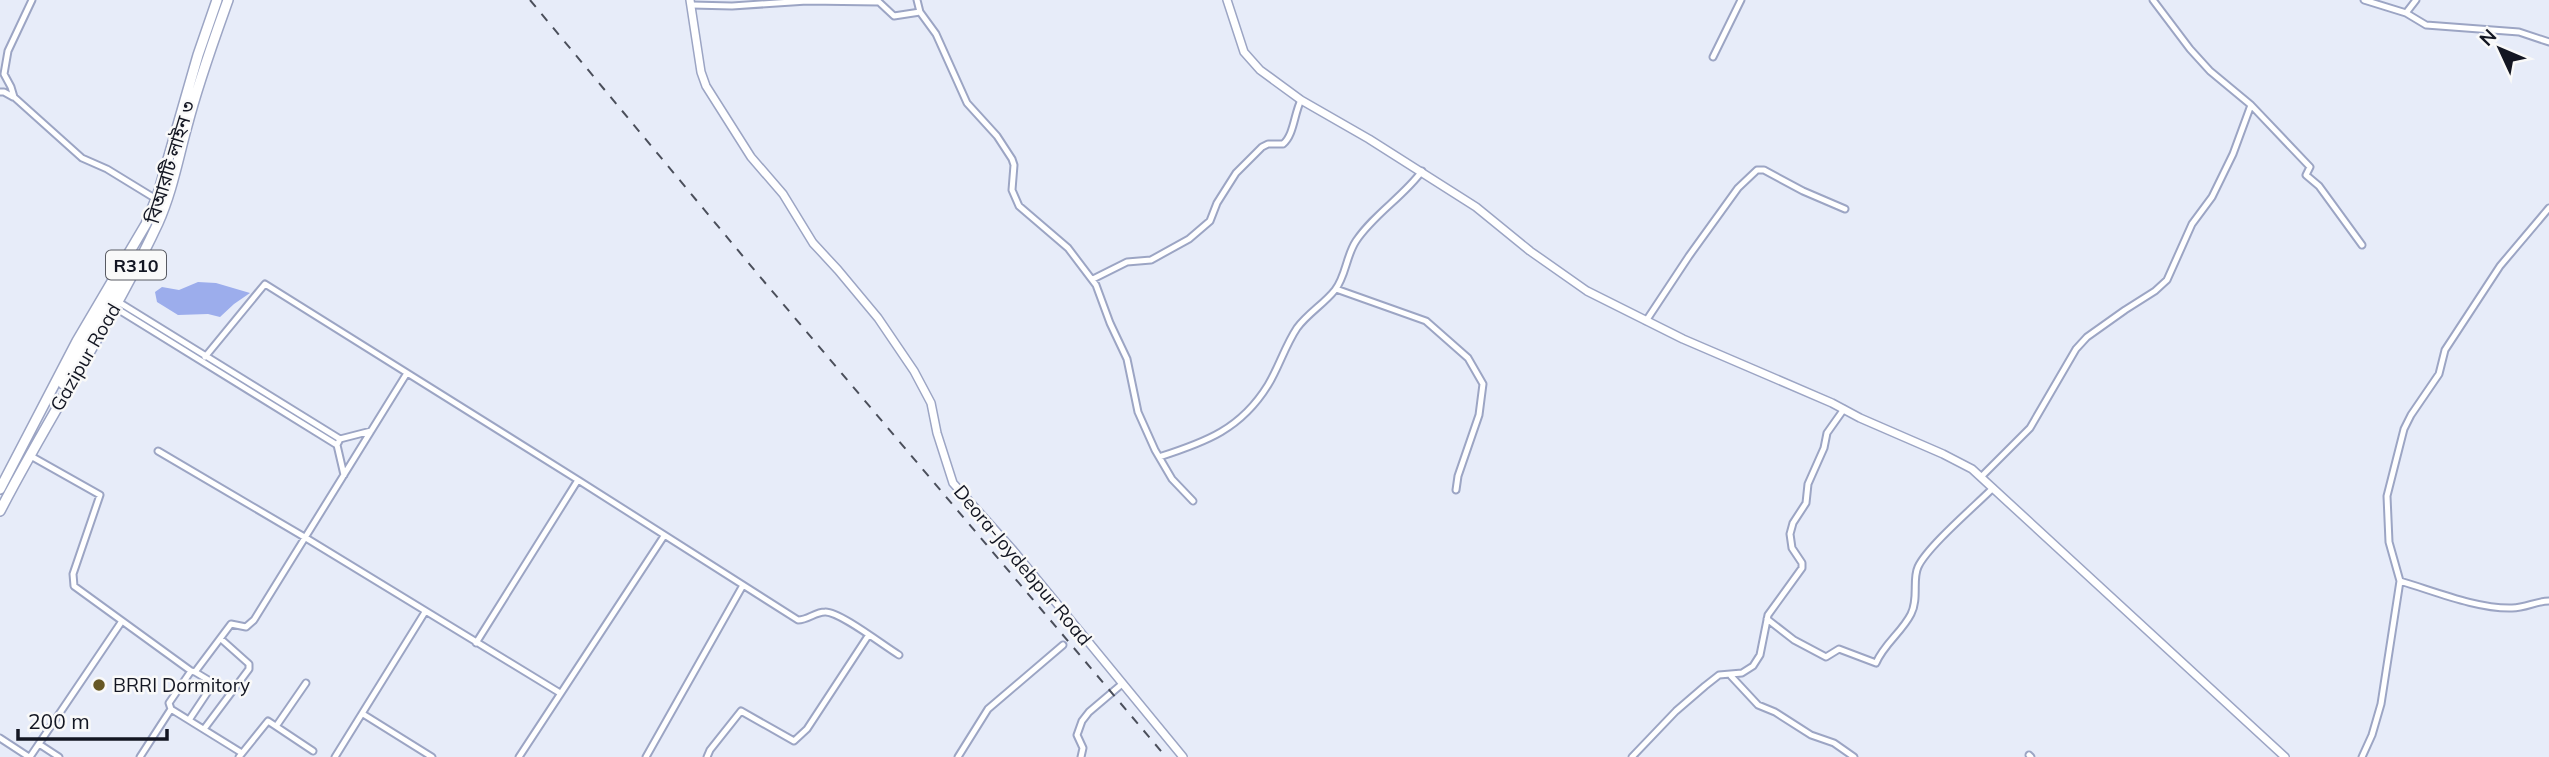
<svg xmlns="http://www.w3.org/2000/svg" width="2549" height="757" viewBox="0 0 2549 757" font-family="Mulish,'Noto Sans Bengali',sans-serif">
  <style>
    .water { fill: #9cadec }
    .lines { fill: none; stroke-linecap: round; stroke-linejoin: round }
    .minor-casing { stroke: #9ca5c4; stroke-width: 9 }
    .tertiary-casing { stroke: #9ca5c4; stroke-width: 10 }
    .primary-casing { stroke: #9ca5c4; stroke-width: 12 }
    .minor { stroke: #fff; stroke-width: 5 }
    .tertiary { stroke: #fff; stroke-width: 7 }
    .primary { stroke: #fff; stroke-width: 9 }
    .rail { stroke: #4b4f5b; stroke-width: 2; stroke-dasharray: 9 9; stroke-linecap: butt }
    .poi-dot { fill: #665724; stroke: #f9f9f9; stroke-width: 2.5 }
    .labels { text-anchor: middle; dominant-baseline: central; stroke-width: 5; stroke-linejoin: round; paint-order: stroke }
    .shield { fill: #f9f9f9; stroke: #585a62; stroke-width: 2 }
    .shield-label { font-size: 18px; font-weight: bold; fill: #131622 }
    .street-label { font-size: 19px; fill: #131622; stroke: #f9f9f9 }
    .poi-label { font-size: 19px; fill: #131622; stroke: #f9f9f9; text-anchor: start }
  </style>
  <rect width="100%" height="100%" fill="#e7ecf9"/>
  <path class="water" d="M198,282L216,283L250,293L234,304L220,317L208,314L178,315L157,302L155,292L162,287L179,290Z"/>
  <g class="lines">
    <g class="minor-casing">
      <path id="minor" d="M32,0L8,51L4,74L11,87L14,97L82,158L107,169L156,199
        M917,0L920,12L936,34L967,103L997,136L1012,159L1014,165L1012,190L1019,206L1068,248L1096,285L1110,323L1127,359L1138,412L1155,450L1172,479L1193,501
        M2153,0L2190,49L2210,71L2251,105L2310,167L2306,175L2319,186L2362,245
        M2364,0L2406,13L2426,25L2519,32L2549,42
        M692,5L732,6L807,1L879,2L894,16L920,12
        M2406,13L2416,0
        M1713,57L1741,0
        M0,92H4L13,97
        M1093,279L1127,262L1151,260L1189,239L1210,221L1217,203L1236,173L1262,147L1268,144H1283C1294,135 1294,114 1301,100
        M1336,289L1426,321L1468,358L1483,384L1479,415L1458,476L1456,490
        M117,301L340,439
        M114,307L337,445
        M1646,321L1689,256L1738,188L1757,170H1764L1803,191L1845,209
        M205,357L265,284L578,480
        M158,451L306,538L560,693
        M29,455L100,495L73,574L74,586L191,671L169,703L171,709L242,753
        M1159,457C1206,442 1241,429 1268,385C1279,367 1285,346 1297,328C1308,313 1324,304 1335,290C1346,276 1346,256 1356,241C1374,214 1403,197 1422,171
        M344,475L337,445L340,439L371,431
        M1981,477L2030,428L2076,349L2087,337L2125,310L2155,291L2167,280L2192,224L2212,197L2233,154L2251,105
        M2400,581C2434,591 2477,609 2512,608C2526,608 2536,601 2549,601
        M1767,619L1794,640L1826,657L1839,649L1876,663C1884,644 1902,632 1911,614C1919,598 1912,580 1918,567C1927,547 1975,506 1993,488
        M476,643L578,480L798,620C808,620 815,612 825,612C839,611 884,646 899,655
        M191,671L195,672L231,624L246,627L254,620L407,373
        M1731,676L1758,705L1775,712L1811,735L1834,743L1854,757
        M363,714L432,757
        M189,720L211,687L210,681L195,672
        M277,725L306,683
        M204,729L249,669V664L221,639
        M0,738L29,757
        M39,744L59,757
        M2029,755L2031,757
        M30,757L122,621
        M140,757L171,709
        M239,757L268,721L313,751
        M335,757L425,612
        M519,757L664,536
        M646,757L742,587
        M707,757L710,750L741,711L794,741L807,729L868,636
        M958,757L988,709L1063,645
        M1081,757L1083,748L1077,735L1082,721L1089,712L1122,684
        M1632,757L1676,711L1705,686L1719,675L1742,673L1753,666L1760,655L1768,615L1802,568V563L1792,548L1790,534L1793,523L1806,503L1808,484L1824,448L1827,433L1844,409
        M2362,757L2372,735L2381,704L2400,581L2389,542L2387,496L2404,429L2411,415L2439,374L2445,350L2500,266L2549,208"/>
    </g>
    <g class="tertiary-casing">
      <path id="tertiary" d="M690,0L701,72L706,86L751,157L783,194L813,243L838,270L878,318L914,371L931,403L937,433L953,483L1012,549L1183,757
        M1227,0L1244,52L1260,70L1301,100L1369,139L1476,207L1530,251L1587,291L1683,339L1832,403L1860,418L1943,454L1972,469L2285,757"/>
    </g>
    <g class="primary-casing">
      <path id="primary" d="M63,384L125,274
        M0,489L77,341L146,224L158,194L198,55L217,0
        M0,511C50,414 112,322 158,223C172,192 178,158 187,126C198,83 213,42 228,0"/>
    </g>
    <use href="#minor" class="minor"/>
    <use href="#tertiary" class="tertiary"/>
    <use href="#primary" class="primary"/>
    <path class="rail" d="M530,0L756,272L1166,757"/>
  </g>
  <circle class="poi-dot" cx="99" cy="685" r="7"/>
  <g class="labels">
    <rect class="shield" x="106" y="250.5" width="60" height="29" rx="5"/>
    <g class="shield-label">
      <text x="136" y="265">R310</text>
    </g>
    <g class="street-label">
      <text transform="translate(170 162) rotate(-73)">বিআরটি লাইন ৩</text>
      <text transform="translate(85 357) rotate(-60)">Gazipur Road</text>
      <text transform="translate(1023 565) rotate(50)">Deora-Joydebpur Road</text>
    </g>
    <g class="poi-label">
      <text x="113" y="685">BRRI Dormitory</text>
    </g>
  </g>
  <g transform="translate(2500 49) rotate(314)" stroke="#f9f9f9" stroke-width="5" paint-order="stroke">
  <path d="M0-5L12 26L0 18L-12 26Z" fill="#131622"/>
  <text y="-10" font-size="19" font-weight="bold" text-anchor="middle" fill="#131622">N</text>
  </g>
  <path d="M18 729v10h149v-10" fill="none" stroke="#131622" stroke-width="3.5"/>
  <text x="28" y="729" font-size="21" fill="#131622" stroke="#f9f9f9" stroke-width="5" paint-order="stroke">200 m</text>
</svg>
